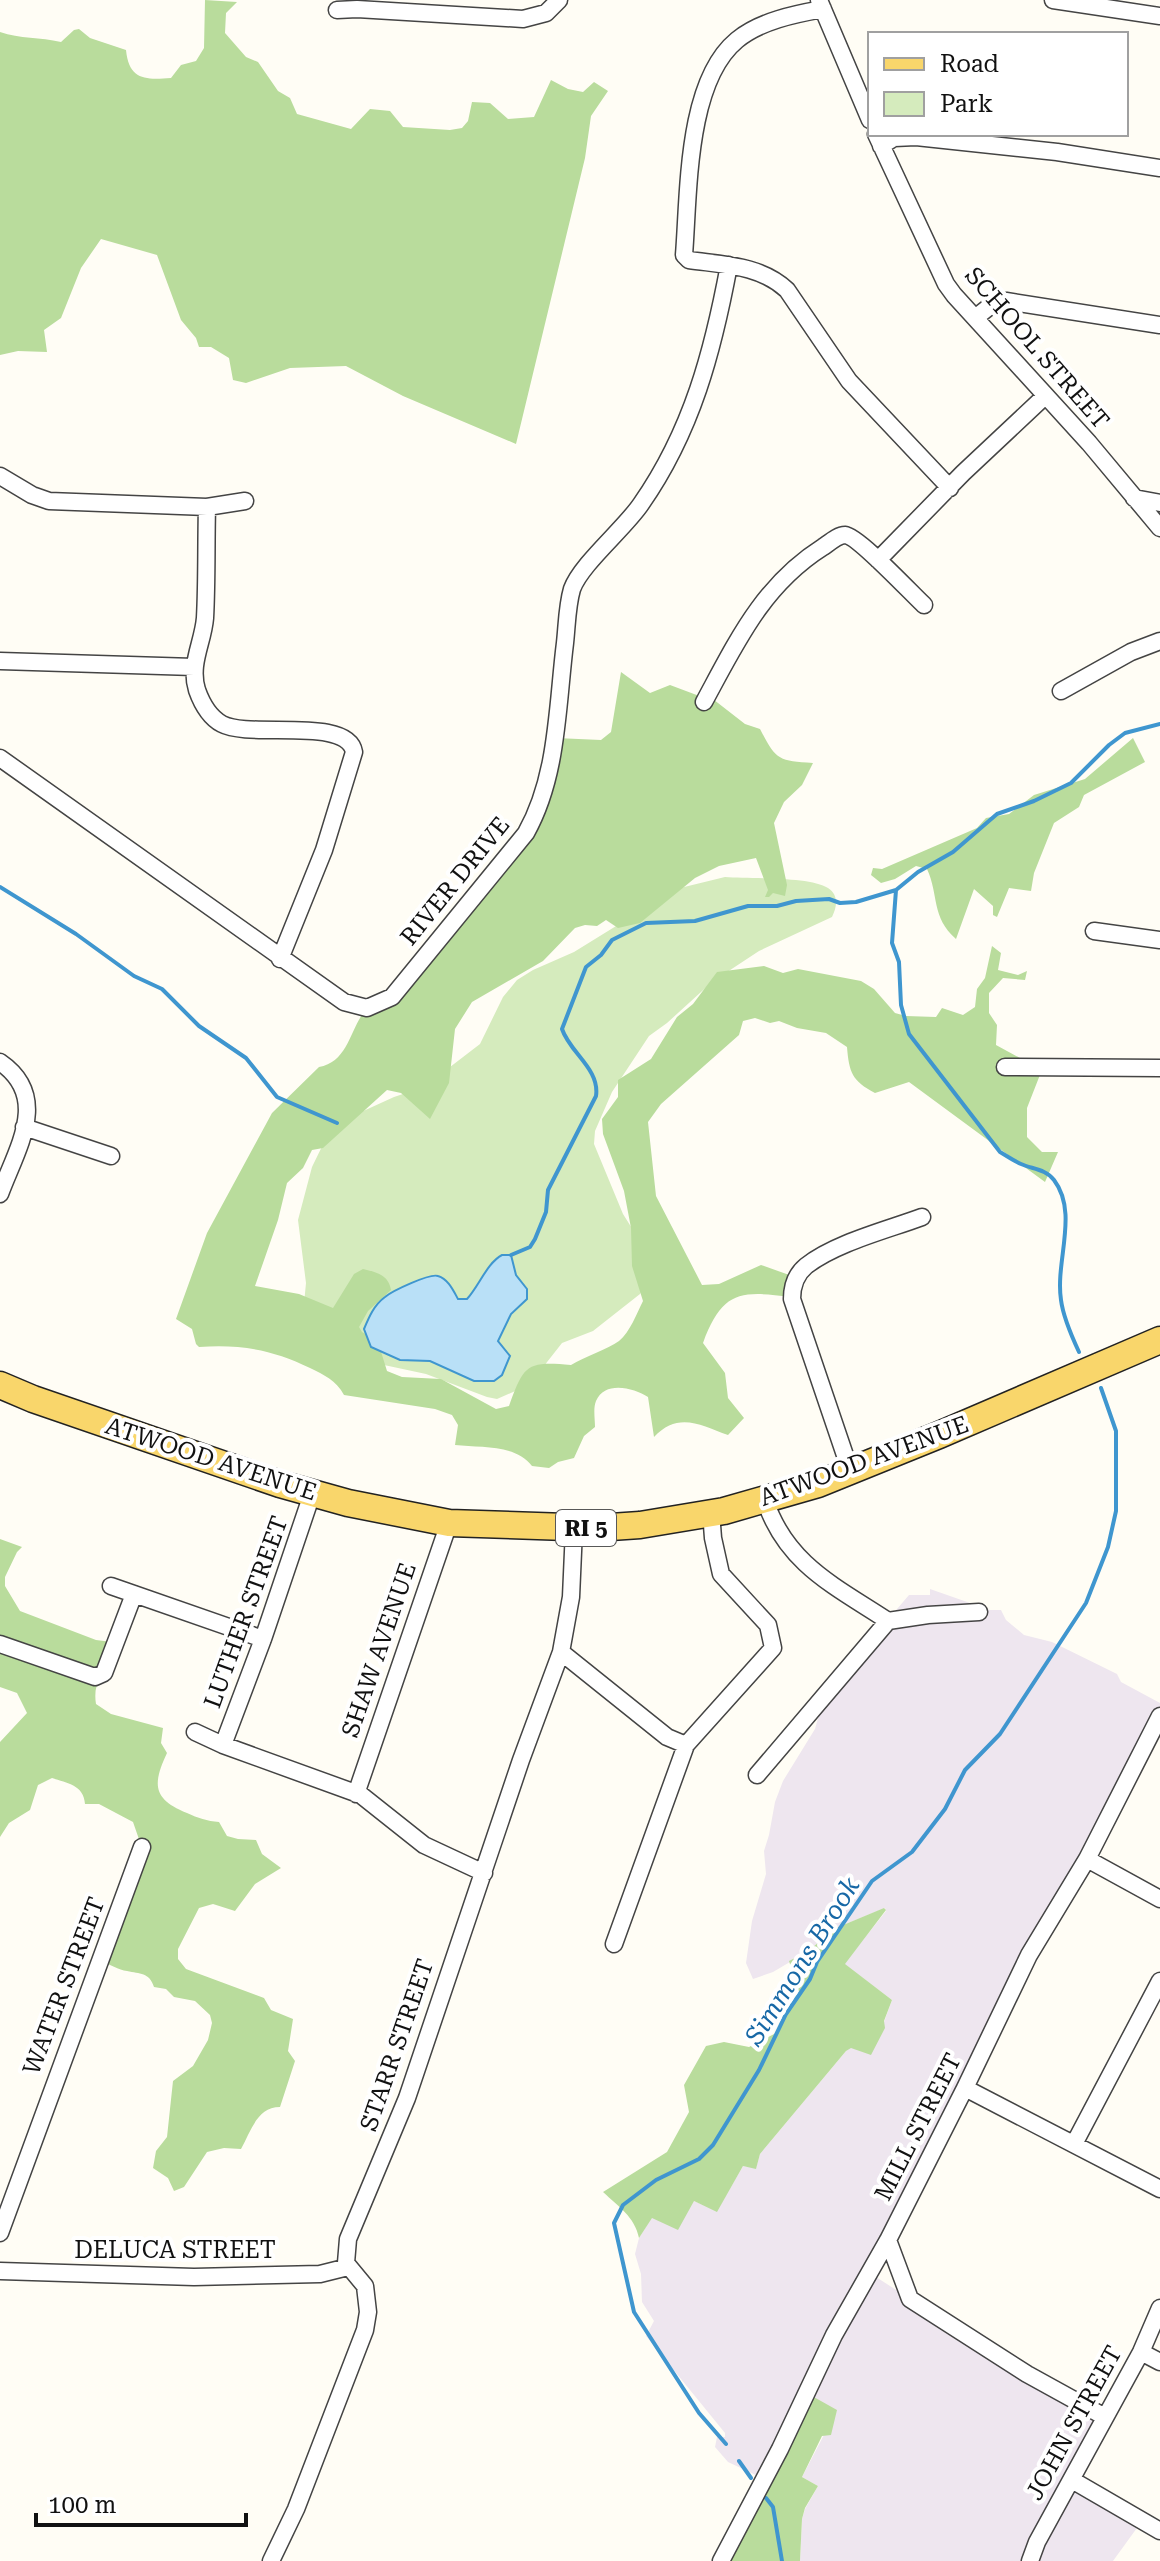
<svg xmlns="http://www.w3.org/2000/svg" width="1160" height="2561" viewBox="0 0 1160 2561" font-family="'Roboto Serif',serif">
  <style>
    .industrial { fill: #eee6ef }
    .green { fill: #d5ebbd }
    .forest { fill: #b9dc9c }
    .water { fill: #b9e0f7; stroke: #3f96cf; stroke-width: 2 }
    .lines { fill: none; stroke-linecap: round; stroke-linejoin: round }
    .stream { stroke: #3f96cf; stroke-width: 4 }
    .minor-casing { stroke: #444; stroke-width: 19 }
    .primary-casing { stroke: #222; stroke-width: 29 }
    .minor { stroke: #fff; stroke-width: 16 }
    .primary { stroke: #f9d66b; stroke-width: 26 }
    .labels { text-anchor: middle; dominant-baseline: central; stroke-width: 8; stroke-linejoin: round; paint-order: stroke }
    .shield { fill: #fff; stroke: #585858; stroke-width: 2 }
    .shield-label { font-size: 22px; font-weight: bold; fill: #111 }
    .street-label { font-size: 24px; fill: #111; stroke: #fff }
    .water-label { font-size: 26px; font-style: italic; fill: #1768a6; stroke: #fff }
  </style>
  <rect width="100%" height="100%" fill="#fffdf5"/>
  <path class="industrial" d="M930,1589L990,1610H1001L1006,1620L1024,1635L1052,1642L1117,1674L1121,1682L1160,1703V1714L876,2277L1027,2374L1100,2414L1075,2472L1142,2521L1113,2561H800L802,2519L805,2509L818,2486L802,2477L837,2410L762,2478L728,2462L715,2447L717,2437H725V2433L646,2336L654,2321L642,2302L641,2274L635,2254L639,2238L652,2217L694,2201L717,2211L743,2166L756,2168L760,2154L846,2051L884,2022L892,2000L844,1964L886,1911L885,1908L836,1928L807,1952L773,1972L753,1979L746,1963L752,1921L766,1874L764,1851L769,1835L775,1802L783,1781L815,1729L825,1693L909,1595H930Z"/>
  <path class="green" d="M725,877C749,879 810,876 828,888C839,895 837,907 832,917L759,951L712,982L667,1023L649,1036L612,1092L595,1131L594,1144L623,1214L650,1257L651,1276L640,1294L593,1331L562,1343L529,1385L497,1399L487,1397L426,1374L384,1365L303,1314L306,1283L298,1220L312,1167L330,1130L337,1123L394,1097L424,1087L480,1044L503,997L517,980L533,970L574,952L676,889Z"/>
  <path class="forest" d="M205,0L237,2L226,13L225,33L246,57L258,62L278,91L290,98L297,114L351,129L370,109L390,111L403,127L450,130L462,128L468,121L472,102L490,103L508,119L534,117L551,80L568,89L583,92L594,82L608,91L591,116L585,158L516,444L403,396L346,366L290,368L246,383L233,380L229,358L211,347H199L196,338L181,320L157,255L101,239L81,268L61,318L44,330L47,352L18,351L0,355V32C20,39 40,37 61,42L74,30L79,29L90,38L126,50C129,80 145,80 171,78L181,65L196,61L204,48Z
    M621,672L650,693L670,685L702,697L709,696L745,724L760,729C776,760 778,761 813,763L802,785L784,802L774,823L787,885L785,896L773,893L769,897H765L768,890L756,858L719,866L695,878L640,923L618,928L606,920L597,926L585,925L575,928L543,961L472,1002L455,1029L449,1083L430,1119L401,1093L387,1090L323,1148L312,1150L303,1168L287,1183L278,1220L255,1286L299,1294L333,1308L354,1274L363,1269C376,1272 389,1275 391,1290L368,1311L359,1327L362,1332L378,1342L387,1371L402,1377L441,1379L496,1409L509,1406C524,1365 526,1361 571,1365C584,1357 608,1349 619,1341C630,1332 637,1313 643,1301L632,1266L631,1228L624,1191L603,1134L602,1119L618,1097V1080L651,1059L677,1017L693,1004L717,972L764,966L783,973L798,969L861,981L874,989L895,1013L906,1016L936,1017L942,1008L963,1015L975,1007L977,989L985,978L992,946L1001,953L998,970L1018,975L1027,971L1025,980L1003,978L989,993V1013L997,1025L996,1045L1020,1058L1045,1062L1027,1108V1137L1042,1152H1058L1045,1182L909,1082L875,1093C852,1081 849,1072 847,1047L826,1033L797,1028L779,1021L770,1023L755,1018L743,1021L739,1035L661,1104L648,1122L656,1196L702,1285L719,1284L761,1265L795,1277L790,1297C739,1290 722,1292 703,1343L725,1373L728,1398L744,1418L728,1435C701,1425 678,1411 654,1437L648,1397C634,1388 605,1380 596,1401C593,1408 595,1419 595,1427L584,1436L574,1458L558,1462L549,1468L532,1466C516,1444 481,1448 455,1445L458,1425L452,1415L435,1409L344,1395C336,1380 324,1375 310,1368C273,1350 241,1344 199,1347L196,1344L192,1329L176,1319L207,1233L272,1113L319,1067C349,1062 350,1027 367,1008C371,1003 383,999 390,996L522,837L556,738L601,740L611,732Z
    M1133,738L1145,762L1084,795L1079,807L1054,823L1034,873L1031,891L1009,888L997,917L993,915V906L974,889L956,939C931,917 939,895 927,869L916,866L895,879L881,883L871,875L873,868L882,869L977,828L986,818L1009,814L1034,795L1085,779Z
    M0,1539L22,1547L17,1552L5,1577V1586L20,1611L96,1640L120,1643L116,1665C100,1674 93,1685 96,1704L111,1714L163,1728L161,1743L167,1753C152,1785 153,1799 187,1813C198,1818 207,1821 219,1822L227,1836L238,1839L256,1840L262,1854L281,1868L255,1884L235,1911L213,1904L199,1908L178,1949V1959L186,1969L264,1998L271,2010L293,2019L288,2051L295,2061L280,2107C257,2107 251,2131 241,2149L224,2148L207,2152L184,2187L174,2191L168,2178L153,2168L156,2151L167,2137L173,2081L193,2066L208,2040L212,2023L210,2015L195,2001L174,1997L166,1989L154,1987C149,1972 140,1974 127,1971C119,1970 109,1964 101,1961L141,1845L133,1822L99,1804H85C84,1785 67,1783 52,1778L38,1785L30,1810L9,1823L0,1837V1742L27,1713L17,1693L0,1687Z
    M884,1908L886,1910L845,1964L892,2000L884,2021L885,2028L871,2055L851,2048L846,2051L760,2154L756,2169L743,2166L717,2212L694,2201L678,2230L652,2218L639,2238C635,2217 618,2206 603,2192L667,2152L689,2112L684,2085L706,2046L724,2042L749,2047L778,2032L799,1992L789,1961L807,1952L836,1928Z
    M812,2396L837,2410L831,2435L822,2436L802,2477L818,2486L805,2508L802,2519L800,2561H720Z"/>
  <path class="water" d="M502,1255H511L516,1275L527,1289V1299L511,1314L498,1341L510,1356L502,1375L494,1381H474L430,1361L400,1360L371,1347L364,1329C369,1317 374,1305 385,1297C392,1291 430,1273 438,1276C448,1279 453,1290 458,1299H467C479,1286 487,1263 502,1255Z"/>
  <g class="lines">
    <path class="stream" d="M0,887L76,934L134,976L162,989L199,1026L246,1058L277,1097L337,1123
      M896,890L892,943L899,962L901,1005L909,1034L1000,1152C1007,1156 1014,1161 1021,1164C1032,1169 1046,1169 1054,1180C1079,1213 1055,1261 1061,1300C1063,1316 1072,1337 1079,1352
      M511,1255L530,1247L535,1239L546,1212L548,1190L596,1096C600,1069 570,1053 562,1029L586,967L601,955L612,940L646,923L695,921L748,906H777L796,901L829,899L840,903L856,902L896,890L918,872L953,852L997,814L1034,801L1071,783L1109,745L1125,733L1160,724
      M726,2444L699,2413L634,2312L614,2223L623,2205L656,2180L699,2159L713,2145L759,2070L786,2014L810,1979L817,1962L872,1881L912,1852L945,1809L965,1770L1000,1734L1086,1603L1108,1547L1116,1511V1431L1101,1388
      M739,2461L751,2478
      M766,2498L773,2507L782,2561"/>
    <g class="minor-casing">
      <path id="minor" d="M819,0L870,120
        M1053,0L1160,16
        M823,9C795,14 760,21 737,40C686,82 689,193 684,255L689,260C724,265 760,265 787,290L849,381L950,488
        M337,10L357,9L523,19L546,13L559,0
        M876,134L946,284L954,295L1089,443L1160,528
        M881,146L894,138L916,137L1057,152L1160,168
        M975,318L994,303L1006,301L1160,325
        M0,476L32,495L49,501L207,507L245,501
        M1134,498L1160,503
        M207,507C206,544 207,581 205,618C203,643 189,664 197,690C202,704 209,717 222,724C250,739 348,716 354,752L324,850L280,959
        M878,560L963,473L1045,396
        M0,661L194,667
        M1061,691L1131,652L1160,641
        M704,702C737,641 763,585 823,547C829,543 838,535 845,535C858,536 912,594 924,605
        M0,758L344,1002L367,1008L392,997L526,833C558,776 557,707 565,643C567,625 567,606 572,589C581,564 625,528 641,504C692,431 713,351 729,265
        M1094,931L1160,940
        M0,1062C51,1097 17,1148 0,1194
        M1005,1067L1160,1068
        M24,1127L111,1156
        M850,1470L792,1299C792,1286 795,1275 806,1266C835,1243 887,1230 922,1217
        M765,1500C786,1564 835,1586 888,1621
        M111,1586L263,1639
        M0,1644L95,1677L104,1673L134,1594
        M561,1652L667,1737L686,1745
        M195,1732L223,1745L361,1795L424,1845L484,1873
        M223,1745L263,1639L312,1494
        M757,1775L888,1621L928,1615L979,1612
        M356,1794L449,1523
        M1087,1859L1160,1899
        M614,1944L686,1745L773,1648L768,1625L721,1574L713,1538L711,1512
        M965,2088L1160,2189
        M1074,2144L1160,1981
        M0,2233L142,1847
        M888,2240L910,2299L1027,2374L1105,2417
        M0,2271L194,2277L320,2274L348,2267
        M1141,2352L1160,2362
        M1072,2480L1160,2531
        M271,2561L296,2509L365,2330L368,2312L365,2286L346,2263L348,2239L407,2098L521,1760L561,1652L571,1597L574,1529
        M721,2561L780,2449L834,2335L888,2240L965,2088L1029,1955L1087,1859L1160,1716
        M1030,2561L1037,2542L1141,2352L1160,2308"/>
    </g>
    <g class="primary-casing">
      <path id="primary" d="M0,1385L33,1399L280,1484L348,1503L449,1523L596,1528L640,1525L724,1511L818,1484L939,1435L1160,1340"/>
    </g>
    <use href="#minor" class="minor"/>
    <use href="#primary" class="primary"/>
  </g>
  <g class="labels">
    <rect class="shield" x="556" y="1510" width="60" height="36" rx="6"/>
    <g class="shield-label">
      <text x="586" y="1528">RI 5</text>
    </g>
    <g class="street-label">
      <text transform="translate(1037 348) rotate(49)">SCHOOL STREET</text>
      <text transform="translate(455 881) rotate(-51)">RIVER DRIVE</text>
      <text transform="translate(211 1459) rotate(18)">ATWOOD AVENUE</text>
      <text transform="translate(864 1461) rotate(-20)">ATWOOD AVENUE</text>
      <text transform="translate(246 1612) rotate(-70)">LUTHER STREET</text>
      <text transform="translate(379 1650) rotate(-71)">SHAW AVENUE</text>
      <text transform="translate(64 1986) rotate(-69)">WATER STREET</text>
      <text transform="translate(397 2045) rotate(-71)">STARR STREET</text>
      <text transform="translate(918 2127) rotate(-63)">MILL STREET</text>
      <text x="175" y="2250">DELUCA STREET</text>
      <text transform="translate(1074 2423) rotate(-61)">JOHN STREET</text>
    </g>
    <g class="water-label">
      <text transform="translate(802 1961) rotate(-58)">Simmons Brook</text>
    </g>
  </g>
  <rect x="868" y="32" width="260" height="104" fill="#ffffff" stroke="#a0a0a0" stroke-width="2"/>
  <rect x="884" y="58" width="40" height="12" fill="#f9d66b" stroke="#a0a0a0" stroke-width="2"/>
  <text x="940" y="72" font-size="24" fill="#111111">Road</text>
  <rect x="884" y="92" width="40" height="24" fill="#d5ebbd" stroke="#a0a0a0" stroke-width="2"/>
  <text x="940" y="112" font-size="24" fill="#111111">Park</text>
  <path d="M36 2513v12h210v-12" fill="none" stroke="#111111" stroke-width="4"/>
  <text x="48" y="2513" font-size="24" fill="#111111" stroke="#ffffff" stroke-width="6" paint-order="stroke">100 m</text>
</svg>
